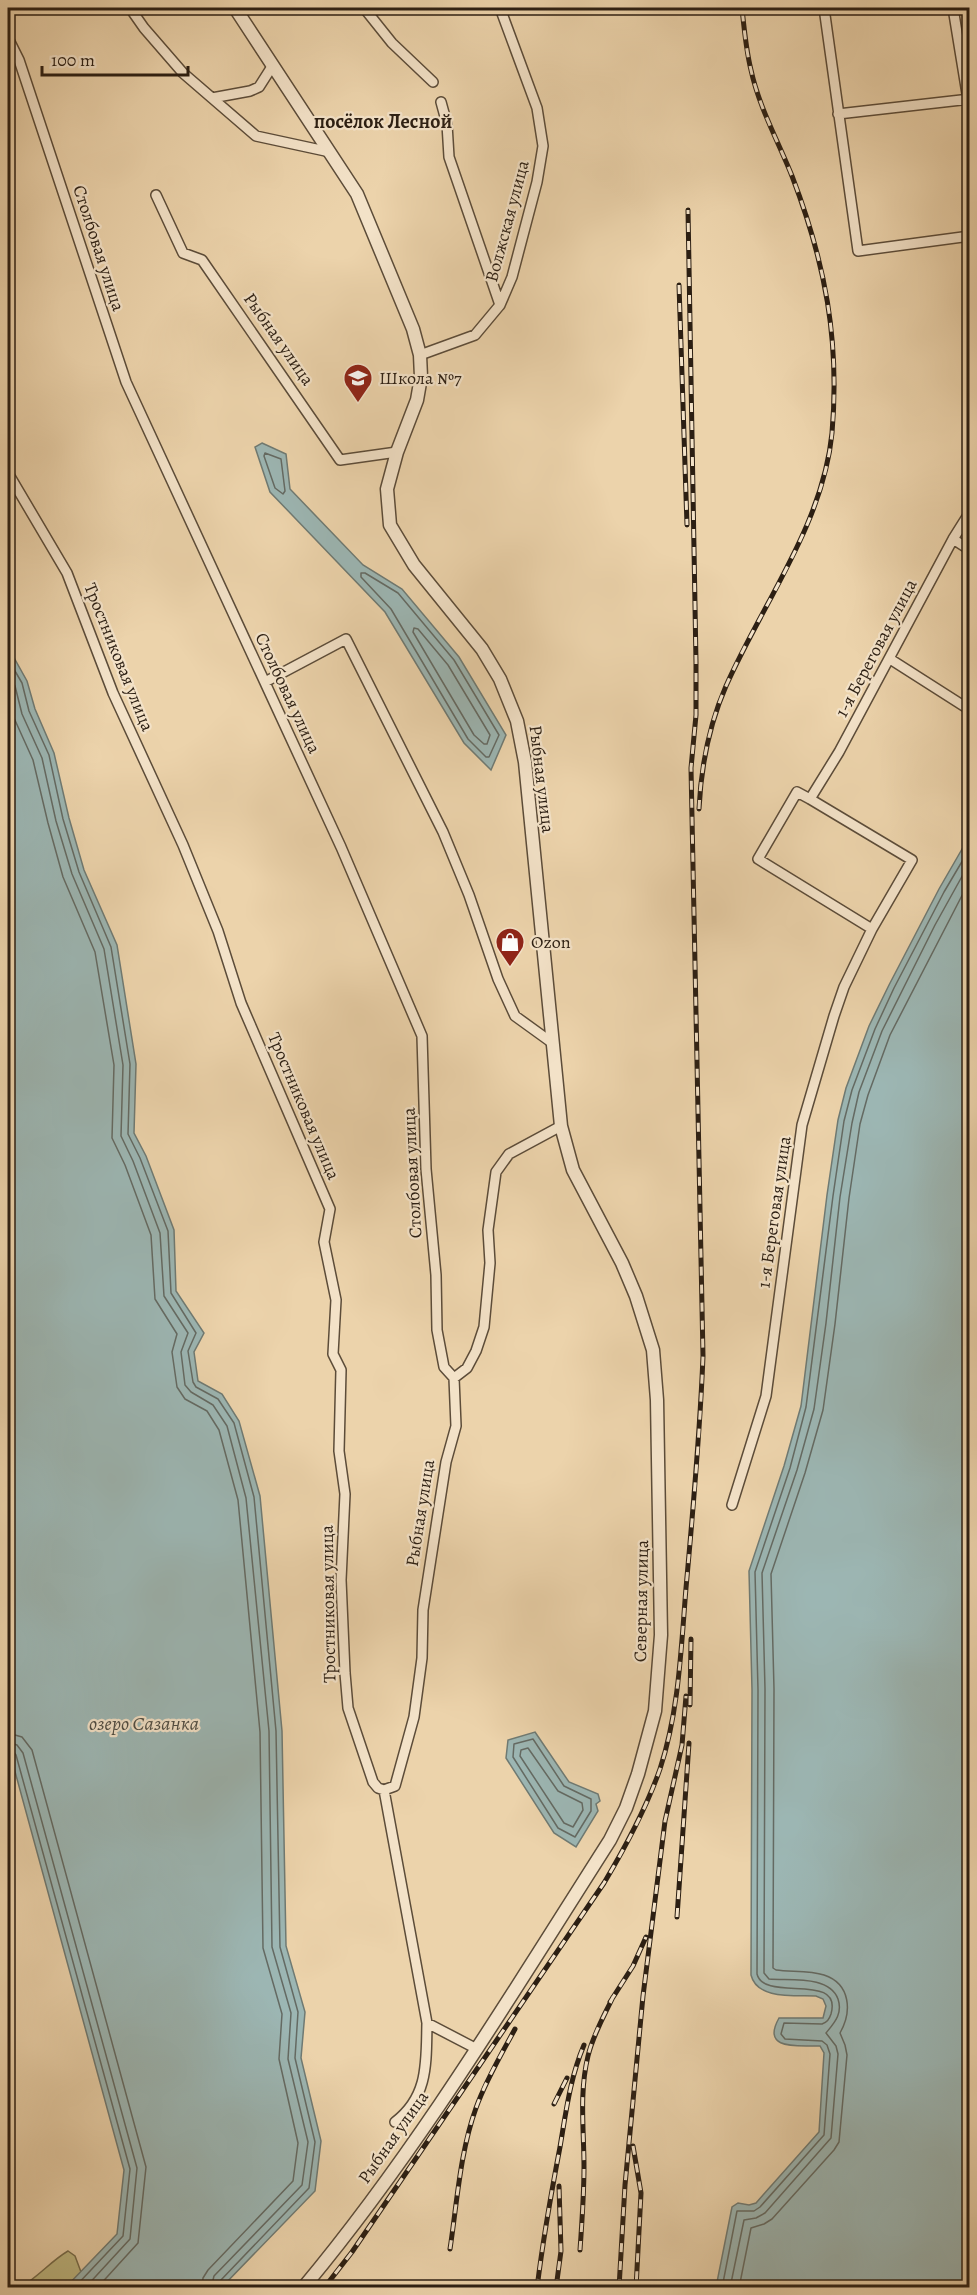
<svg xmlns="http://www.w3.org/2000/svg" width="977" height="2295" viewBox="0 0 977 2295" font-family="Alegreya,serif">
  <style>
    .green { fill: #c0ba83; stroke: #766c4b; stroke-width: 1.5 }
    .water { fill: #9cb6b3; stroke: #6f7a73; stroke-width: 1.5 }
    .lines { fill: none; stroke-linecap: round; stroke-linejoin: round }
    .shore { stroke: #646a63; stroke-width: 1.5 }
    .minor-casing { stroke: #5c4c39; stroke-width: 12 }
    .tertiary-casing { stroke: #5c4c39; stroke-width: 15 }
    .minor { stroke: #f3e2c8; stroke-width: 9 }
    .tertiary { stroke: #f3e2c8; stroke-width: 12 }
    .rail-casing { stroke: #2c1f13; stroke-width: 5 }
    .rail { stroke: #f3e2c8; stroke-width: 3; stroke-dasharray: 9; stroke-linecap: butt }
    .labels { text-anchor: middle; dominant-baseline: central; stroke-width: 4.5; stroke-linejoin: round; paint-order: stroke }
    .street-label { font-size: 18px; fill: #2c1f13; stroke: #f3e2c8 }
    .poi-label { font-size: 18px; fill: #2c1f13; stroke: #f3e2c8; text-anchor: start }
    .neighbourhood-label { font-size: 20px; font-weight: bold; fill: #2c1f13; stroke: #f3e2c8 }
    .water-label { font-size: 20px; font-style: italic; fill: #4e4c43; stroke: #f3e2c8 }
  </style>
  <rect width="100%" height="100%" fill="#ecd3ab"/>
  <filter id="stains"><feTurbulence type="fractalNoise" baseFrequency=".00333" numOctaves="4"/><feColorMatrix values="0 0 0 0 .2 0 0 0 0 .09 0 0 0 0 .02 0 0 0 .5 -.17"/></filter>
  <radialGradient id="worn" r=".72"><stop offset=".6" stop-color="#630" stop-opacity="0"/><stop offset="1" stop-color="#630" stop-opacity=".3"/></radialGradient>
  <path class="green" d="M68,2251L75,2256L81,2272L66,2287H21C38,2277 51,2261 68,2251Z"/>
  <path class="water" d="M262,443L286,454L290,489L363,565L402,589L459,657L506,735L491,770L464,743L385,612L270,492L255,447Z
    M8,620L13,633L12,654L27,681L35,709L54,753L69,818L84,870L117,945L136,1064L134,1133L146,1156L174,1230L176,1291L204,1333L194,1352L198,1381L222,1394L239,1421L260,1496L282,1731L286,1946L305,2012L301,2058L321,2141L315,2191L222,2287H66L117,2234L124,2170L8,1746Z
    M969,837V2287H716L732,2207L738,2203L749,2205L756,2203L819,2132L824,2053L820,2046C801,2045 760,2052 779,2018H823L826,2006L823,1999L816,1996C795,1995 757,2000 751,1975L752,1690L749,1571L784,1466L801,1406L827,1195L838,1120L846,1088L869,1026L889,985L939,889Z
    M535,1732L569,1782L598,1794L600,1801L596,1804L598,1811L576,1847L554,1833L506,1758L508,1740Z"/>
  <g class="lines">
    <path class="shore" d="M265,453L281,459L285,491L283,494L275,488L264,456Z
      M361,573H365L398,593L454,660L499,735L489,757H486L468,739L391,609L361,577Z
      M414,628L418,629L448,665L490,735L487,744H484L474,735L413,632Z
      M8,659L22,683L29,711L49,755L63,819L79,872L111,947L130,1064L128,1134L140,1158L168,1231L171,1293L196,1333L188,1351L193,1382L196,1387L218,1399L234,1423L254,1497L276,1731L280,1947L298,2012L295,2058L315,2142L309,2188L220,2281L218,2288
      M8,674L15,686L22,714L42,758L56,821L72,874L104,949L123,1065L121,1136L133,1161L160,1233L164,1296L188,1333L181,1352L185,1385L191,1392L213,1405L227,1426L246,1498L269,1731L272,1947L291,2013L288,2059L308,2142L302,2185L214,2276L211,2288
      M8,695L14,718L33,760L48,823L63,877L95,952L114,1065L112,1138L125,1165L151,1235L155,1299L177,1334L172,1352L177,1387L185,1399L207,1411L219,1430L238,1500L260,1732L263,1948L282,2014L279,2059L298,2143L293,2181L208,2270L203,2278L202,2288
      M8,1733L22,1737L32,1750L146,2167L138,2243L97,2288
      M533,1739L564,1786L591,1799V1811L575,1837L558,1828L513,1757L514,1744Z
      M8,1742L17,1745L23,1753L137,2168L130,2239L85,2288
      M528,1748L558,1791L582,1803L583,1810L573,1827L564,1823L520,1756L521,1750Z
      M8,1750L13,1751L16,1755L130,2169L123,2236L74,2288
      M722,2288L737,2211H754L760,2207L824,2135L830,2054L827,2045L822,2041L785,2039L781,2034L784,2023L822,2024C827,2022 829,2020 831,2014C843,1971 764,2003 757,1974L758,1690L755,1572L790,1468L806,1407L833,1196L844,1121L852,1090L875,1029L894,988L944,892L970,848
      M730,2288L744,2220L756,2218L765,2213L831,2138L838,2054L836,2046L826,2033C834,2023 843,2014 838,1999C829,1975 790,1981 769,1979L764,1973L765,1689L762,1573L797,1470L814,1409L826,1323L840,1197L852,1123L859,1092L882,1031L935,925L970,862
      M739,2288L751,2228L764,2224L772,2219L834,2150L839,2142L847,2055L845,2045L840,2033C852,2012 851,1984 824,1975C810,1970 791,1972 776,1970L773,1968L774,1689L771,1574L805,1473L823,1410L835,1324L849,1198L860,1124L868,1095L890,1035L970,880"/>
    <g class="minor-casing">
      <path id="minor" d="M130,8L144,28L183,73L256,136L330,152
        M364,8L392,43L433,82
        M824,8L858,251L970,236
        M953,8L970,112
        M8,38L19,60L126,382L341,847L422,1036L426,1169L436,1275L437,1330L444,1367L454,1378
        M212,98L250,91L259,87L273,65
        M441,102L447,124L449,157L500,305
        M838,114L970,99
        M156,195L183,253L202,260L340,460L397,452
        M420,355L475,335L500,305L512,277L537,182L543,146L537,108L500,8
        M8,473L67,573L113,693L183,845L218,931L241,1003L330,1209L324,1242L336,1300L333,1354L341,1370L339,1451L345,1494L341,1580L345,1673L348,1708L373,1782L378,1788L384,1790
        M953,539L970,550
        M890,659L970,710
        M265,682L346,639L443,832L469,895L498,979L515,1016L551,1042
        M872,929L758,859L797,792L810,799L839,752L953,539L970,512
        M732,1505L766,1396L802,1125L834,1016L844,987L872,929L912,860L810,799
        M475,2048L427,2023L384,1790L395,1786L414,1717L422,1658L423,1610L446,1462L456,1426L454,1378L467,1368L476,1351L484,1327L490,1263L488,1230L496,1172L509,1154L561,1126
        M395,2122C429,2096 426,2062 427,2023"/>
    </g>
    <g class="tertiary-casing">
      <path id="tertiary" d="M235,8L357,194L413,329L420,355L421,377L417,400L397,452L387,489L390,525L414,565L482,649L500,679L517,721L525,762L561,1126L573,1170L622,1263L636,1296L653,1350L657,1400L661,1635L655,1711L638,1774L626,1808L610,1840C513,1992 419,2149 303,2288"/>
    </g>
    <use href="#minor" class="minor"/>
    <use href="#tertiary" class="tertiary"/>
    <g class="rail-casing">
      <path id="rail" d="M679,285L687,525
        M699,809C701,767 709,725 726,686C762,604 823,525 832,433C840,340 825,262 792,176C778,141 759,107 751,70C746,50 744,28 742,8
        M690,1705L691,1639
        M677,1917L689,1743
        M610,2002L633,1966L646,1937
        M554,2104L567,2078
        M633,2146L641,2193L636,2288
        M450,2249C457,2203 460,2152 476,2108C486,2080 501,2055 515,2029
        M580,2250C582,2222 584,2194 584,2167C584,2130 579,2093 588,2056C593,2035 604,2016 613,1997
        M324,2288L352,2252L604,1883C626,1846 646,1809 660,1769C679,1711 681,1649 686,1588C693,1511 700,1434 703,1356L691,768L696,715V662L688,210
        M537,2288C543,2240 551,2194 560,2147C566,2112 570,2078 584,2045
        M556,2288L561,2251L559,2186
        M619,2288L625,2185L643,1996L665,1821L682,1745L686,1696"/>
    </g>
    <use href="#rail" class="rail"/>
  </g>
  <defs>
    <g id="school-pin" transform="scale(1.5)"><path d="M0 17L-7.5 6A9.5 9.5 0 1 1 7.5 6Z" fill="#8f2418" stroke="#f3e2c8"/><path d="M0-5L7-2L0 1L-7-2ZM-4 1L0 2.5L4 1V4Q0 6-4 4Z" fill="#fff"/></g>
    <g id="shop-pin" transform="scale(1.5)"><path d="M0 17L-7.5 6A9.5 9.5 0 1 1 7.5 6Z" fill="#8f2418" stroke="#f3e2c8"/><path d="M-5-2.5h2.3a2.7 3.5 0 0 1 5.4 0H5L5.5 6h-11ZM-1.5-2.5h3a1.5 2.3 0 0 0-3 0Z" fill="#fff"/></g>
  </defs>
  <g fill-rule="evenodd">
    <use href="#school-pin" x="358" y="378"/>
    <use href="#shop-pin" x="510" y="942"/>
  </g>
  <g class="labels">
    <g class="street-label">
      <text transform="translate(507 221) rotate(-75)">Волжская улица</text>
      <text transform="translate(99 248) rotate(72)">Столбовая улица</text>
      <text transform="translate(279 339) rotate(55)">Рыбная улица</text>
      <text transform="translate(876 648) rotate(-62)">1-я Береговая улица</text>
      <text transform="translate(119 657) rotate(68)">Тростниковая улица</text>
      <text transform="translate(288 693) rotate(65)">Столбовая улица</text>
      <text transform="translate(542 779) rotate(83)">Рыбная улица</text>
      <text transform="translate(304 1106) rotate(67)">Тростниковая улица</text>
      <text transform="translate(412 1173) rotate(-93)">Столбовая улица</text>
      <text transform="translate(774 1212) rotate(-82)">1-я Береговая улица</text>
      <text transform="translate(420 1513) rotate(-81)">Рыбная улица</text>
      <text transform="translate(641 1601) rotate(-89)">Северная улица</text>
      <text transform="translate(328 1604) rotate(-91)">Тростниковая улица</text>
      <text transform="translate(393 2137) rotate(-55)">Рыбная улица</text>
    </g>
    <g class="poi-label">
      <text x="379" y="378">Школа №7</text>
      <text x="531" y="942">Ozon</text>
    </g>
    <g class="neighbourhood-label">
      <text x="383" y="121">посёлок Лесной</text>
    </g>
    <g class="water-label">
      <text x="144" y="1723">озеро Сазанка</text>
    </g>
  </g>
  <rect width="977" height="2295" fill="none" stroke="#ecd3ab" stroke-width="30"/>
  <rect x="9" y="9" width="959" height="2277" fill="none" stroke="#2c1f13" stroke-width="3"/>
  <rect x="15" y="15" width="947" height="2265" fill="none" stroke="#2c1f13" stroke-width="1.5"/>
  <path d="M42 66v9h146v-9" fill="none" stroke="#2c1f13" stroke-width="3"/>
  <text x="51" y="66" font-size="18" fill="#2c1f13" stroke="#f3e2c8" stroke-width="4.5" paint-order="stroke">100 m</text>
  <rect width="100%" height="100%" filter="url(#stains)"/>
  <rect width="100%" height="100%" fill="url(#worn)"/>
</svg>
